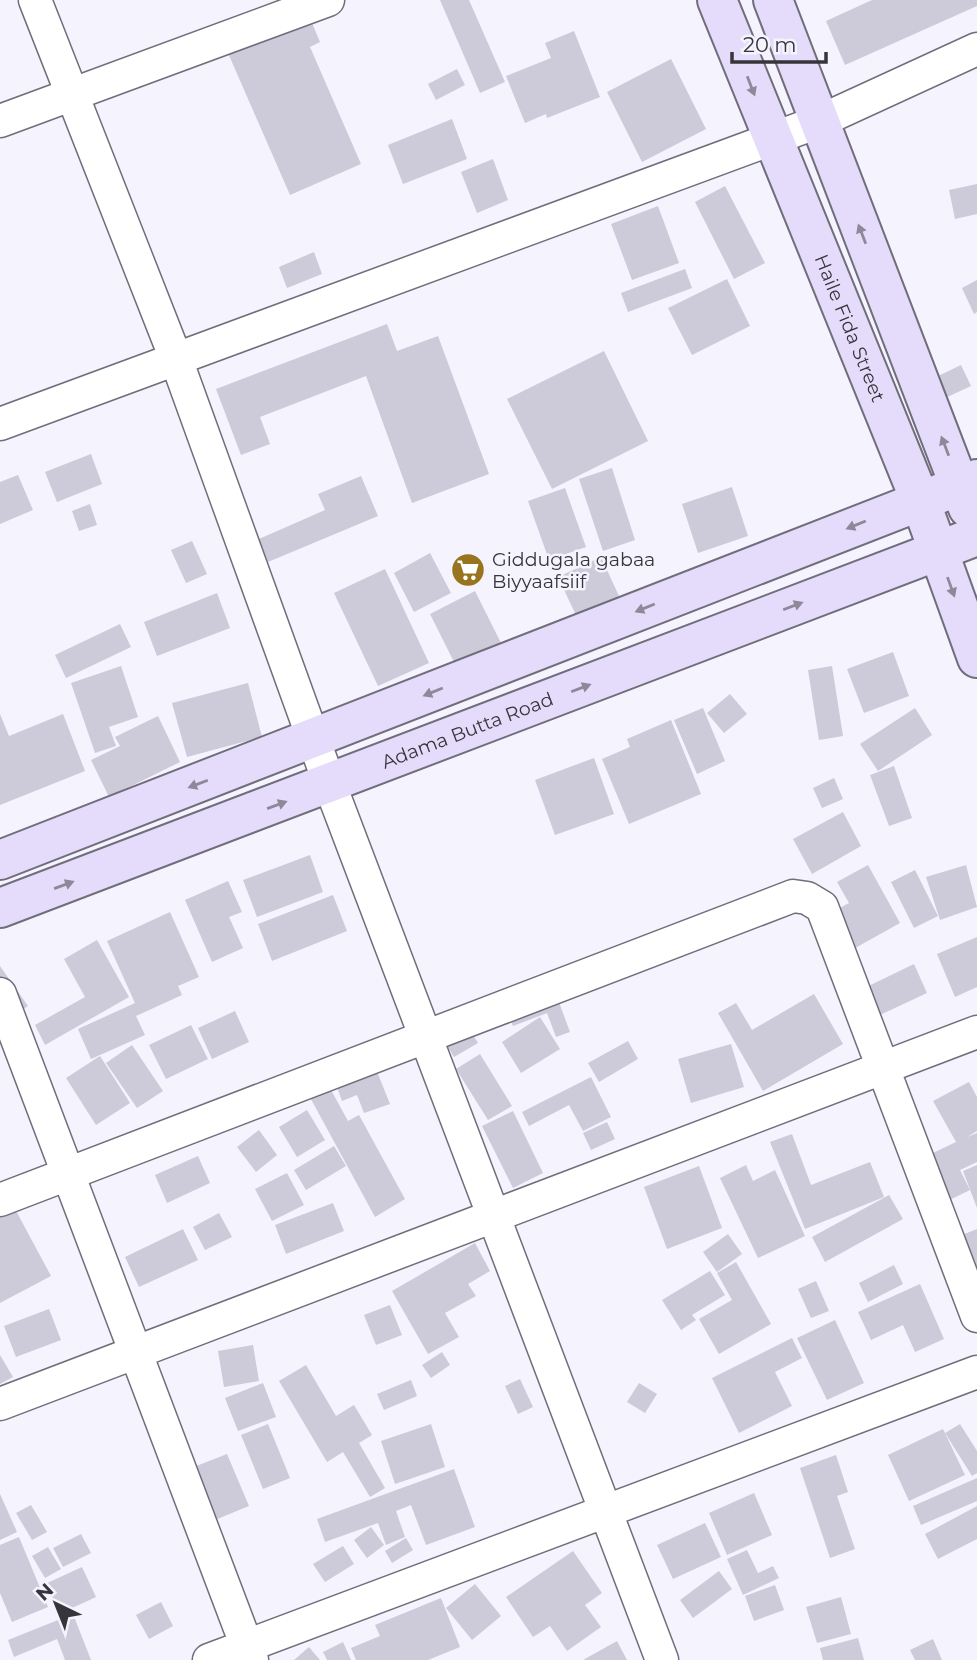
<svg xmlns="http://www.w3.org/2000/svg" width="977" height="1660" viewBox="0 0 977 1660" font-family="Montserrat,sans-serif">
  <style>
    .building { fill: #cdcada }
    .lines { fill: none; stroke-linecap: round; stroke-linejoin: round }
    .street-casing { stroke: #706e7b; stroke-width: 35 }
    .secondary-casing { stroke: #706e7b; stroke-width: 42 }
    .street { stroke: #fff; stroke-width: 32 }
    .secondary { stroke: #e4dcfa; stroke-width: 38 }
    .oneway { fill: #8d889a }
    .labels { text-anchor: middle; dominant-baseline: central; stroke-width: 5; stroke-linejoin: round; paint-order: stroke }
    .street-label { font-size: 19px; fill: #36353b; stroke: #f5f3fd }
    .poi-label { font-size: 19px; fill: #36353b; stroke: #f5f3fd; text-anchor: start }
  </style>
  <rect width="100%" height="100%" fill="#f5f3fd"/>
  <path class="building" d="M440,0H469L505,82L480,93Z
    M872,0H977V6L845,65L826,21Z
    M309,16L320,42L310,47L361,164L290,195L228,53Z
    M574,31L600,97L547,118L546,114L525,123L506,76L551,58L545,43Z
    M671,59L706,129L642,162L607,92Z
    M457,69L465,85L436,100L428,84Z
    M452,119L467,159L403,184L388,145Z
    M493,159L508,200L477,213L461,172Z
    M977,184V214L955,219L949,190Z
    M725,186L765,263L734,279L695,202Z
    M658,206L679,263L632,280L611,224Z
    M314,252L322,274L287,288L279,267Z
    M685,269L692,288L628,312L621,293Z
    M727,279L750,326L692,355L668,308Z
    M977,280V312L974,314L962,288Z
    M387,324L397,351L438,336L489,474L412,503L366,376L260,417L270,444L241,455L216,389Z
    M604,351L648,441L552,489L507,399Z
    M961,365L971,386L943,399L934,378Z
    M91,454L102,484L57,502L45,472Z
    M612,468L635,540L603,551L579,479Z
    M18,475L33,510L0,524V482Z
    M361,476L378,516L268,562L259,539L325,510L318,494Z
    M732,487L748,536L698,553L682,504Z
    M565,488L586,547L549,560L528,501Z
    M90,504L97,525L79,531L72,511Z
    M192,541L207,574L186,583L171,550Z
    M430,553L451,593L414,612L394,573Z
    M601,557L625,609L582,628L558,577Z
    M385,569L429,663L378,686L334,593Z
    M475,591L501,643L456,666L430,614Z
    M217,593L230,628L157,656L144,622Z
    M120,624L131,647L66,678L55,655Z
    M893,652L909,696L864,713L847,669Z
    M121,666L138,717L109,727L116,746L95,753L71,683Z
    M832,666L843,736L819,740L808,670Z
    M248,683L262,737L187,757L172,703Z
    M730,694L747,714L724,733L707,713Z
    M703,708L725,761L697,774L674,720Z
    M915,708L932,735L878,771L860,744Z
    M0,714L9,736L63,714L85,771L0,805Z
    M158,716L180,762L109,797L91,760L120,746L115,737Z
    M671,720L701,794L629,824L602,759L630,747L627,739Z
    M594,758L614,814L555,835L535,780Z
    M894,766L912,818L889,826L870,775Z
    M834,778L843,799L822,808L813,788Z
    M843,812L861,846L812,874L793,839Z
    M310,855L323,892L257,917L243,880Z
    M868,865L900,923L848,952L827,915L849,903L837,882Z
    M966,865L977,907L940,920L926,877Z
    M915,870L938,916L914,928L891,882Z
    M228,881L242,912L229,917L243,948L212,962L185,900Z
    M333,895L347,931L272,961L258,924Z
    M170,912L199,977L178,986L182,995L136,1016L145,1035L91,1059L78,1029L135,1003L107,941Z
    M977,937V987L955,997L937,954Z
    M97,940L129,997L45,1045L35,1025L85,997L64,959Z
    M914,964L927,993L865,1022L852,994Z
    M0,966L28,1006L3,1023L0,1018Z
    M556,994L570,1032L556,1037L547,1013L513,1026L508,1013Z
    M814,994L843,1044L763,1091L718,1013L736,1003L752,1030Z
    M235,1011L249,1042L212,1059L198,1028Z
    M540,1017L560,1049L521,1073L502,1042Z
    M191,1025L208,1059L166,1079L149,1045Z
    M470,1030L478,1043L454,1057L446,1044Z
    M628,1041L638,1059L599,1082L588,1063Z
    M731,1044L744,1087L691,1103L678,1059Z
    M132,1045L163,1091L137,1108L106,1063Z
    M480,1054L512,1106L488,1120L456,1069Z
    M100,1056L130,1103L96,1125L66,1078Z
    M374,1064L390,1104L364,1113L357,1095L342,1101L334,1079Z
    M591,1077L611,1117L583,1131L569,1105L529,1126L522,1112Z
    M325,1079L348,1121L359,1115L405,1199L375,1217L306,1090Z
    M969,1082L977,1097V1131L967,1137L977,1133V1162L960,1170L970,1190L933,1208L912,1163L956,1142L933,1101Z
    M307,1110L325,1140L297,1157L279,1127Z
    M513,1111L543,1173L513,1188L482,1126Z
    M607,1122L615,1139L591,1150L583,1133Z
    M259,1130L277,1155L256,1172L237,1147Z
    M792,1134L811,1185L870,1162L884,1197L805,1229L770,1142Z
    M334,1146L346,1166L306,1190L294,1170Z
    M198,1156L210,1183L167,1203L155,1175Z
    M746,1165L753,1181L775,1170L805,1236L758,1258L720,1178Z
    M977,1165V1208L963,1171Z
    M699,1166L722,1228L667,1249L644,1187Z
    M287,1173L304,1205L272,1221L255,1189Z
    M7,1194L51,1276L0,1303V1198Z
    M889,1195L903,1219L825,1262L812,1237Z
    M333,1203L344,1231L286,1254L275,1225Z
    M219,1213L232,1237L205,1250L193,1227Z
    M183,1229L198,1260L139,1287L125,1257Z
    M977,1229V1277L939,1244Z
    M728,1234L742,1254L717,1272L703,1252Z
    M475,1243L490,1271L468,1284L476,1296L445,1313L459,1337L428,1354L392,1291Z
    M736,1262L771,1324L719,1354L699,1319L732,1300L717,1273Z
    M894,1265L903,1284L868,1302L859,1283Z
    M710,1271L725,1295L692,1315L696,1320L681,1330L662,1300Z
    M816,1281L829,1311L811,1318L798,1289Z
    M920,1284L944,1339L915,1352L903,1325L871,1340L858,1312Z
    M390,1305L402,1335L376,1345L364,1315Z
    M49,1309L61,1340L16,1357L4,1326Z
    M835,1320L864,1383L827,1400L797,1338Z
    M792,1338L802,1358L775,1372L792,1406L739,1433L712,1378Z
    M253,1345L259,1381L224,1387L218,1351Z
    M442,1352L450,1365L431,1378L422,1365Z
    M0,1355L13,1377L0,1384Z
    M306,1365L336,1416L354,1405L372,1435L359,1443L385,1488L370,1497L343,1452L327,1462L279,1381Z
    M520,1379L533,1407L518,1414L505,1386Z
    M411,1380L417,1396L384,1410L377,1394Z
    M263,1383L276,1417L238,1431L225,1398Z
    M639,1383L657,1394L645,1413L627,1402Z
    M268,1424L290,1478L263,1489L241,1435Z
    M431,1424L445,1467L395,1484L381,1441Z
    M960,1424L977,1451V1473L972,1476L945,1433Z
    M943,1429L965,1475L909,1501L888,1455Z
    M227,1454L249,1506L198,1527L176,1474Z
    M836,1455L848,1492L837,1496L855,1549L830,1558L800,1468Z
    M454,1469L475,1527L426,1545L411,1505L396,1511L405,1537L386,1545L378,1523L325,1542L317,1519Z
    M977,1478V1501L921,1525L913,1506Z
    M754,1493L772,1535L727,1555L709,1513Z
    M0,1494L17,1532L0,1540Z
    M31,1505L47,1532L32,1540L16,1513Z
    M977,1506V1539L938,1559L925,1534Z
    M705,1523L721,1557L673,1579L657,1545Z
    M371,1527L384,1545L367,1558L354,1540Z
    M81,1534L91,1553L63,1567L53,1548Z
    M19,1537L48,1607L12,1622L0,1593V1545Z
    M406,1538L413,1550L392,1563L385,1551Z
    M343,1546L354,1564L325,1582L313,1564Z
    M48,1547L61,1569L45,1578L32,1556Z
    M747,1550L758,1573L773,1566L779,1578L743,1595L727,1559Z
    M573,1551L602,1593L585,1605L601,1627L567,1651L550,1626L533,1637L506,1597Z
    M82,1567L96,1597L59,1614L45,1584Z
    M719,1571L732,1589L693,1618L680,1600Z
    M475,1584L501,1616L472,1640L446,1608Z
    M775,1585L784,1610L754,1621L745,1596Z
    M841,1597L851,1634L817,1643L806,1607Z
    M441,1598L460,1647L428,1660H356L351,1648L380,1636L375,1625Z
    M161,1602L173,1626L149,1639L136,1615Z
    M73,1614L91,1660H65L57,1639L14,1657L8,1640Z
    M858,1638L864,1660H823L820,1648Z
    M933,1639L942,1660H915L910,1650Z
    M617,1641L627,1660H583Z
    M343,1642L351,1660H327L323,1652Z
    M309,1647L320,1660H294Z"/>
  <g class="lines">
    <g class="street-casing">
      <path id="street" d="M35,0L176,359L330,785L662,1660
        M0,121L328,0
        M0,424L818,122L977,49
        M0,994L252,1660
        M0,1200L793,896L807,898L822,907L977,1316
        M0,1404L977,1032
        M209,1660L977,1372"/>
    </g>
    <g class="secondary-casing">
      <g id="secondary">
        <path id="s1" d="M717,0L920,500L977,658"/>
        <path d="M773,0L968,508"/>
        <path d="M0,860L977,479"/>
        <path id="s2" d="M0,908L977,536"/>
      </g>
    </g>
    <use href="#street" class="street"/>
    <use href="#secondary" class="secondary"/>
  </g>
  <defs><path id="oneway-solid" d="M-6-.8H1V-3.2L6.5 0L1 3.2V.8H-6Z" transform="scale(1.75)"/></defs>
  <g class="oneway">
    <use href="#oneway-solid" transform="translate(751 86) rotate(69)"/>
    <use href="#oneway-solid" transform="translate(862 234) rotate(-111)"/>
    <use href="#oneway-solid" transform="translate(945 446) rotate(-111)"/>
    <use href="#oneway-solid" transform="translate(856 525) rotate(158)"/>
    <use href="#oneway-solid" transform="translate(951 587) rotate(70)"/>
    <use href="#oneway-solid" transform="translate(793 606) rotate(-21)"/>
    <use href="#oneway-solid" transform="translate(645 608) rotate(158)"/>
    <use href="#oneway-solid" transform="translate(581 688) rotate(-21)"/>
    <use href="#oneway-solid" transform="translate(433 692) rotate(158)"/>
    <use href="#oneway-solid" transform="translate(198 784) rotate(159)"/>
    <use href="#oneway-solid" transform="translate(277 805) rotate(-20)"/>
    <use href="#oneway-solid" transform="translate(64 885) rotate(-20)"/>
  </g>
  <defs>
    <g id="supermarket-disc" transform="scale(1.75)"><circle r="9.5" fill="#98741e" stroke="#f5f3fd"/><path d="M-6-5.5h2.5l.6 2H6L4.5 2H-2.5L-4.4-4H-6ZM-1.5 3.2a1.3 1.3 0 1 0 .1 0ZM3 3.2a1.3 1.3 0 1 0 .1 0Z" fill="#fff"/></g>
  </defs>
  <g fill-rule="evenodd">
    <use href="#supermarket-disc" x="468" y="570"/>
  </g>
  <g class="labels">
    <g class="street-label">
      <text stroke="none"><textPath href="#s1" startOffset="354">Haile Fida Street</textPath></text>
      <text stroke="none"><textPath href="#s2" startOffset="500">Adama Butta Road</textPath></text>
    </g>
    <g class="poi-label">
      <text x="492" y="559">Giddugala gabaa<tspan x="492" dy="22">Biyyaafsiif</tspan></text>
    </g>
  </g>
  <g transform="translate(56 1604) rotate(317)" stroke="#f5f3fd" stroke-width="5" paint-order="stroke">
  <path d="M0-5L12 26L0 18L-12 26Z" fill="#36353b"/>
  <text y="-10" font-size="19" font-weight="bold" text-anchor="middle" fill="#36353b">N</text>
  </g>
  <path d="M732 52v10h94v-10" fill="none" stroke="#36353b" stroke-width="3.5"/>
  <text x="743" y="52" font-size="21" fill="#36353b" stroke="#f5f3fd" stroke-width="5" paint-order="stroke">20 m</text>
</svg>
